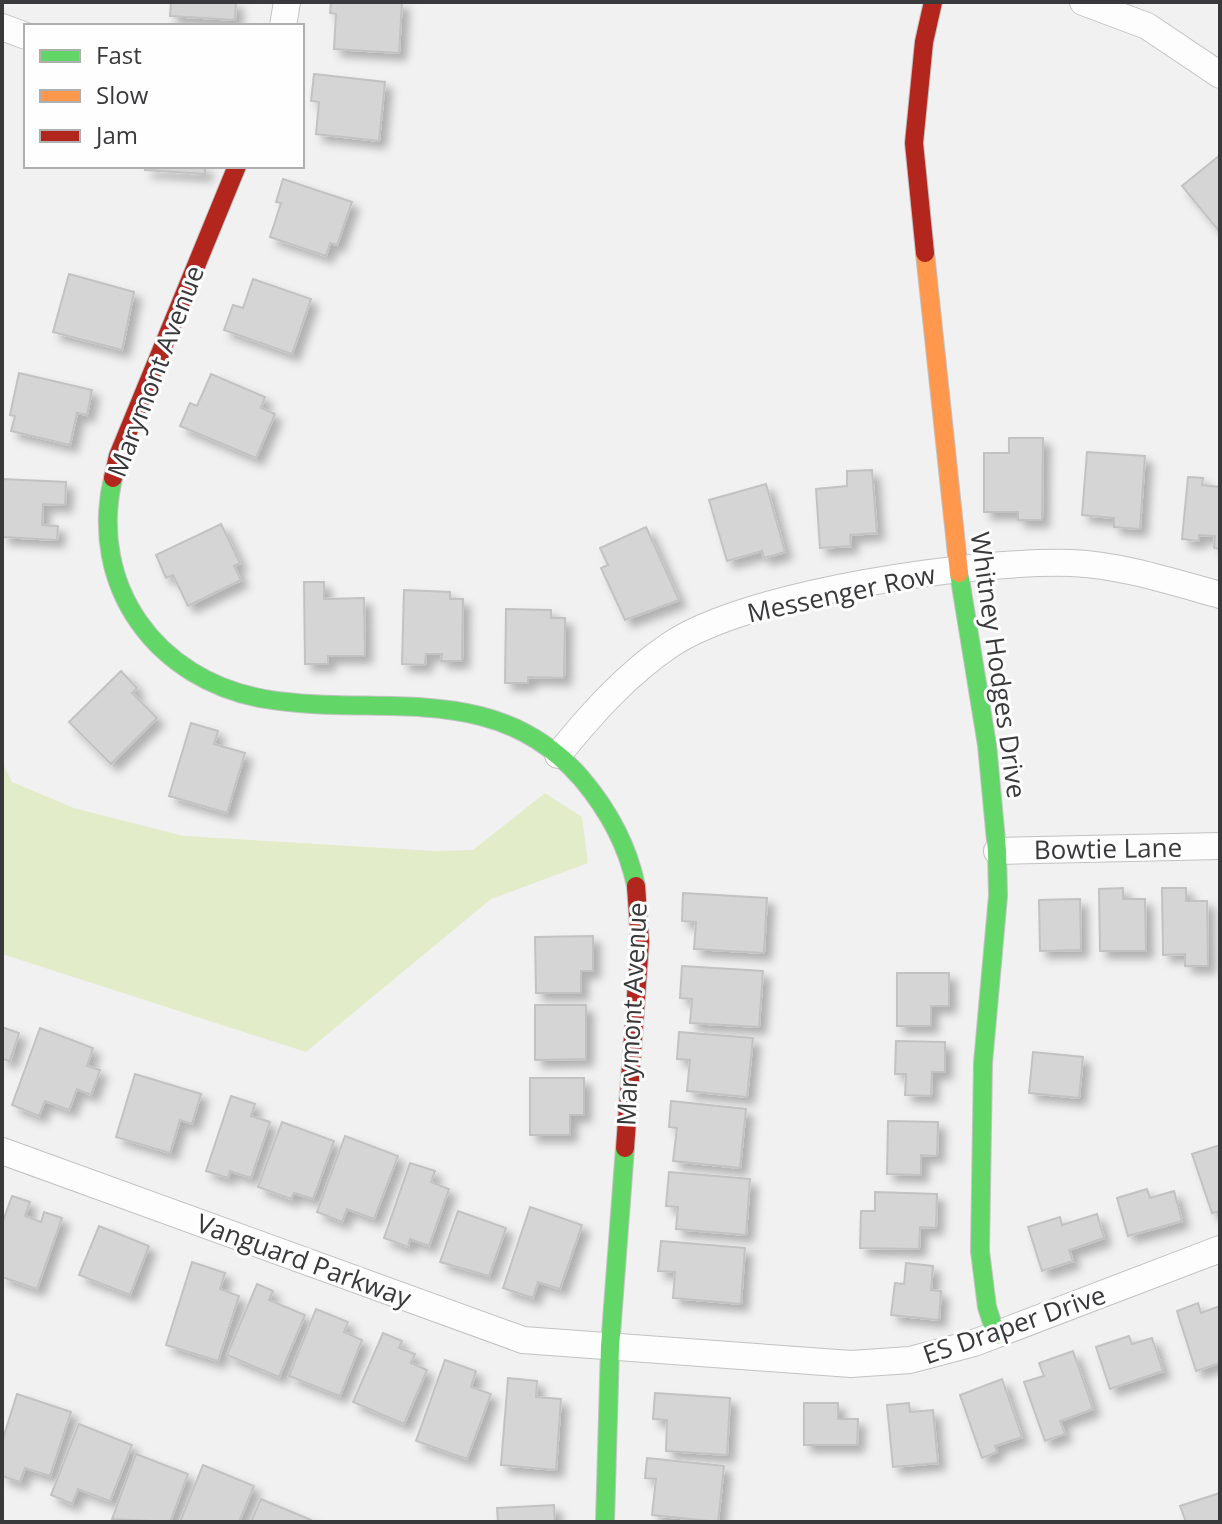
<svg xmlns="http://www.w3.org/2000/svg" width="1222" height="1524" viewBox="0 0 1222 1524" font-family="'Open Sans',sans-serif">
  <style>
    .green { fill: #e2ecc9 }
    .building { fill: #d6d5d6; stroke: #c2c2c2; stroke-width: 2; filter: url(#shadow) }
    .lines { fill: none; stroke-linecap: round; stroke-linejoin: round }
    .street-casing { stroke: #c2c2c3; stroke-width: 28 }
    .fast-casing { stroke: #c2c2c3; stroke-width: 20 }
    .slow-casing { stroke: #c2c2c3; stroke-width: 20 }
    .jam-casing { stroke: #c2c2c3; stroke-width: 20 }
    .street { stroke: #fdfdfd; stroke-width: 26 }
    .fast { stroke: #63d668; stroke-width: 18 }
    .slow { stroke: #ff974d; stroke-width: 18 }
    .jam { stroke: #b3261e; stroke-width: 18 }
    .labels { text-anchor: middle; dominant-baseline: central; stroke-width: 6; stroke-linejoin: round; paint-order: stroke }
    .street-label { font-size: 26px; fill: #39393b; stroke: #fefeff }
  </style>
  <defs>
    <filter id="shadow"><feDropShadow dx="7" dy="7" stdDeviation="4" flood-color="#0004"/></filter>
  </defs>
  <rect width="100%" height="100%" fill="#f1f1f2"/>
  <path class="green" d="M2,762L12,782L74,808L184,836L435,851L473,850L545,793L582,817L588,863L491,899L306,1052L2,954Z"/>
  <path class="building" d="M171,2H236L235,20L170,16Z
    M331,2H402L399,53L334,49L336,14L330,13Z
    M314,74L385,82L379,141L316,134L319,102L311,101Z
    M1220,155V230L1219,231L1182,186Z
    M145,166H205V174L145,170Z
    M283,179L352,202L337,245L330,243L326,256L270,237L281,203L276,202Z
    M69,274L134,292L122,350L53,332Z
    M253,279L311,299L292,354L224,330L233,305L243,308Z
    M19,373L92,390L87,415L77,413L70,445L11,431L15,416L10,415Z
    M211,374L265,397L261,408L275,414L256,458L180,426L190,403L197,406Z
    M1009,438H1043L1042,520H1018V512H984V453H1009Z
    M1087,452L1145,456L1140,529L1114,527V518L1082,515Z
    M872,470L877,533L850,535L851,546L820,548L816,489L847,486V471Z
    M1188,477L1203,478L1202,485L1220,487V549L1214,548L1215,536L1199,535V541L1182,539Z
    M2,479L66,482L65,505L43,504L42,525L58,526L57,540L2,537Z
    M766,484L785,552L764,558L762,551L727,561L709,500Z
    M221,524L240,563L234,566L241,580L188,606L173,575L166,578L156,555Z
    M646,527L679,600L625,620L601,568L608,565L600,548Z
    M304,582H324V599L364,598L365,656H328V664H305Z
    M404,590L450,592V599H463L462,661H441L442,654H426L425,665L402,664Z
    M506,609L551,610V618H565L564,678L528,677V683H505Z
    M121,671L137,688L132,693L157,718L111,764L69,722Z
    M191,723L218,731L214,744L245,753L227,813L169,796Z
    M1123,888V899H1145L1146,951H1100L1099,889Z
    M1162,888H1186V901H1207L1208,966H1185V954L1163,955Z
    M683,893L767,898L764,953L694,949L696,922L682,921Z
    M1080,899L1081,950L1040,951L1039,900Z
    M593,936V971H581V993H536L535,937Z
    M682,966L763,971L759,1027L690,1023L692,999L680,998Z
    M897,973H949V1006H931V1026H897Z
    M535,1005H586V1059L535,1060Z
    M2,1027L19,1033L10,1061L2,1059Z
    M40,1028L93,1048L87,1066L100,1070L91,1095L77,1089L69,1110L45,1101L39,1116L12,1105Z
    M679,1032L753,1038L747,1097L687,1091L690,1060L677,1059Z
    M896,1041L945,1042V1072H932L931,1096L905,1095L906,1074H895Z
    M1033,1052L1083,1057L1079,1098L1029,1093Z
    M135,1074L201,1094L192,1124L180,1120L170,1153L116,1137Z
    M530,1078H584V1115H570V1135H530Z
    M231,1096L255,1104L251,1116L270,1122L251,1178L230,1171L228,1178L206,1171Z
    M671,1101L746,1109L740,1168L673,1161L677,1128L669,1127Z
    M888,1121L938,1122L937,1156L921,1155V1175L887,1174Z
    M282,1122L334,1141L313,1199L294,1193L291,1199L258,1187Z
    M345,1136L398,1156L374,1219L347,1209L342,1222L317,1212Z
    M1220,1145V1211L1212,1213L1192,1154Z
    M410,1163L435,1171L431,1182L449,1189L429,1246L410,1239L408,1247L384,1238Z
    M669,1172L750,1179L746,1235L676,1229L678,1207L666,1206Z
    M1147,1189L1150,1198L1174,1191L1182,1221L1128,1236L1117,1198Z
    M875,1192L937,1194L936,1228L920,1227L919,1249L860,1248L861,1211H875Z
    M12,1196L30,1202L25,1216L41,1222L44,1212L62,1218L37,1289L2,1277V1224Z
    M530,1207L582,1225L560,1289L538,1282L533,1298L503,1288Z
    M458,1211L506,1228L489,1276L440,1262Z
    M1097,1214L1104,1238L1069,1250L1073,1261L1042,1271L1028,1227L1060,1217L1062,1225Z
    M99,1226L149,1246L130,1295L79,1275Z
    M661,1241L745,1248L741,1304L673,1298L675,1272L658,1271Z
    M192,1262L225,1273L220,1289L239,1296L218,1361L166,1345Z
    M906,1263L933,1266L931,1290L941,1291L939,1320L891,1315L895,1283L904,1284Z
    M257,1284L273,1291L269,1300L305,1315L279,1377L227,1355Z
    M1198,1303L1201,1313L1220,1306V1363L1196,1371L1177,1311Z
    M316,1309L348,1322L344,1332L362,1340L340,1396L289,1376Z
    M383,1333L402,1341L399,1348L415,1354L411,1363L427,1370L404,1424L353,1402Z
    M1129,1336L1132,1344L1152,1338L1163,1371L1110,1389L1096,1347Z
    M1073,1351L1093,1409L1060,1421L1065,1434L1045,1441L1024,1382L1044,1376L1039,1363Z
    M445,1360L476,1371L471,1387L491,1394L467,1459L416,1441Z
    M508,1378L537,1381L536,1397L561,1399L556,1470L501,1465Z
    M1002,1379L1022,1437L995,1446L997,1452L982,1458L960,1395Z
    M655,1393L730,1398L727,1455L666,1451L667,1420L653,1419Z
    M17,1394L71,1412L50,1476L25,1468L20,1482L2,1476V1442Z
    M804,1403H838V1419H858L857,1445H804Z
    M909,1403L910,1412L933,1410L938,1463L893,1467L887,1405Z
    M79,1424L132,1445L110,1501L78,1489L72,1504L51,1495Z
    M136,1454L188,1474L170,1522L112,1519Z
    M647,1458L724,1466L718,1522L652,1515L656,1479L645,1478Z
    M203,1465L254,1486L239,1522H180Z
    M1220,1493V1522H1186L1180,1506Z
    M261,1499L311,1520V1522H251Z
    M554,1505L555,1522H498L497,1508Z"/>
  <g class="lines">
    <g class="street-casing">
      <path id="street" d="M1083,2L1147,26L1220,75
        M283,26L287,2
        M2,27L26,36
        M558,755C591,714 627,674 670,645C749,592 976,560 1072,563C1121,565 1173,582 1220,595
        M997,851L1220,846
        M2,1151L523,1340L851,1364L910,1360L974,1343L1220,1249"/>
    </g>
    <g class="fast-casing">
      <path id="fast" d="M113,478C88,586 156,680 265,699C379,718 495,678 582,779C608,810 628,847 636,886
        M959,573L987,745L997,851L998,896L983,1063L980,1251L987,1307L996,1335
        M605,1522L610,1347L625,1148"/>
    </g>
    <g class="slow-casing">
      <path id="slow" d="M925,253L959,573"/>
    </g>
    <g class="jam-casing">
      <path id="jam" d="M925,253L914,143L924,42L933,2
        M113,478L118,456L237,166
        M625,1148L640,942L636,886"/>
    </g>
    <use href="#street" class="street"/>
    <use href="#fast" class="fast"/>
    <use href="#slow" class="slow"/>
    <use href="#jam" class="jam"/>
  </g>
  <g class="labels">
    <g class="street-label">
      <text transform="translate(155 371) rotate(-69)">Marymont Avenue</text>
      <text transform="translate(841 593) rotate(-12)">Messenger Row</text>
      <text transform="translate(999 665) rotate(82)">Whitney Hodges Drive</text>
      <text transform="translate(1108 848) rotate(-1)">Bowtie Lane</text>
      <text transform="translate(631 1014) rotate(-87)">Marymont Avenue</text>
      <text transform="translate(304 1260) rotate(20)">Vanguard Parkway</text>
      <text transform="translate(1014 1324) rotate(-19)">ES Draper Drive</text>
    </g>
  </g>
  <rect width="1222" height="1524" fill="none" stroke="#39393b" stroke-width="8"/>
  <rect x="24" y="24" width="280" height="144" fill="#fefeff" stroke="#afafb1" stroke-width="2"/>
  <rect x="40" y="50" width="40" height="12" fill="#63d668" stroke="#afafb1" stroke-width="2"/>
  <text x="96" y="64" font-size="24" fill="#39393b">Fast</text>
  <rect x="40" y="90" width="40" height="12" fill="#ff974d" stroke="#afafb1" stroke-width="2"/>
  <text x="96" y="104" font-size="24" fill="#39393b">Slow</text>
  <rect x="40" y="130" width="40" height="12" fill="#b3261e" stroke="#afafb1" stroke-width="2"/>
  <text x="96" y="144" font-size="24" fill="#39393b">Jam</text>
</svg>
